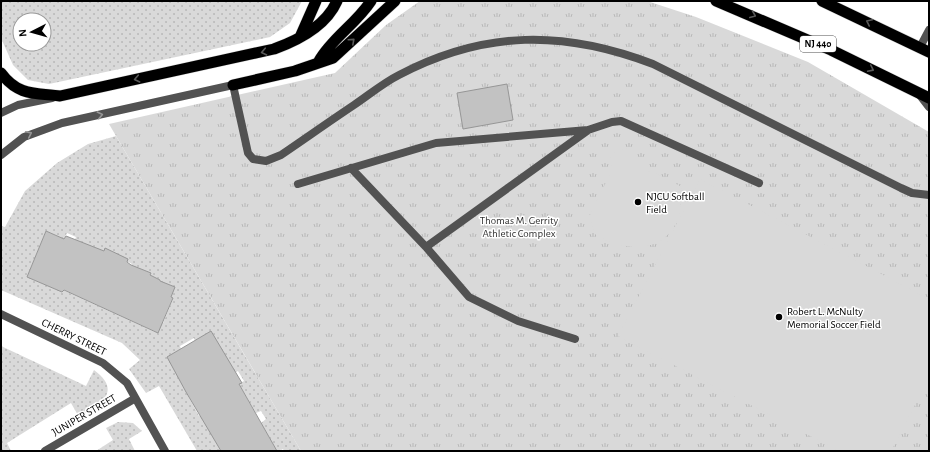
<svg xmlns="http://www.w3.org/2000/svg" width="930" height="452" viewBox="0 0 930 452" font-family="'Alegreya Sans',sans-serif">
  <style>
    .grass { fill: url(#grass-dots); fill-rule: evenodd }
    .park { fill: url(#park-tufts) }
    .pitch { fill: #d9d9d9 }
    .building { fill: #c2c2c2; stroke: #969696 }
    .lines { fill: none; stroke-linecap: round; stroke-linejoin: round }
    .trunk-casing { stroke: #dbdbdb; stroke-width: 12 }
    .service { stroke: #525252; stroke-width: 8 }
    .minor { stroke: #525252; stroke-width: 8 }
    .trunk { stroke: #000; stroke-width: 11 }
    .oneway { stroke: #595959 }
    .oneway2 { stroke: #979797 }
    .poi-dot { fill: #000; stroke: #fff; stroke-width: 1.5 }
    .labels { text-anchor: middle; dominant-baseline: central; stroke-width: 3; stroke-linejoin: round; paint-order: stroke }
    .shield { fill: #fff; stroke: #4c4c4c; stroke-width: 1 }
    .shield-label { font-size: 10px; font-weight: bold; fill: #000 }
    .poi-label { font-size: 11px; fill: #000; stroke: #fff; text-anchor: start }
    .park-label { font-size: 11px; fill: #303030; stroke: #fff }
    .street-label { font-size: 11px; fill: #000; stroke: #fff }
  </style>
  <defs>
    <pattern id="grass-dots" width="8" height="8" patternUnits="userSpaceOnUse"><rect width="8" height="8" fill="#d9d9d9"/><path d="M2 2h.1M6 6h.1" fill="none" stroke="#b8b8b8" stroke-width="1.8" stroke-linecap="round"/></pattern>
    <pattern id="park-tufts" width="24" height="20" patternUnits="userSpaceOnUse"><rect width="24" height="20" fill="#d9d9d9"/><path d="M3 7l-1-3M5 7V3M7 7l1-3M15 17l-1-3M17 17v-4M19 17l1-3" fill="none" stroke="#b8b8b8"/></pattern>
  </defs>
  <rect width="100%" height="100%" fill="#fff"/>
  <path class="grass" d="M1,1H302L290,23L270,37L49,84L28,80L13,65L1,38ZM20,20H44V44H20Z
    M116,136L301,451H284L283,449L277,451L261,423L266,419L261,411L256,413L239,384L244,381L238,371L233,374L211,332L195,341L194,338L180,346L181,349L167,357L188,391L186,392L199,416L202,415L221,451H197L159,386L146,393L129,369L140,360L122,343L1,290V226L5,227L25,191L57,163L88,144ZM46,231L64,239L67,233L76,237L74,242L103,251L105,249L132,264L130,267L151,273L150,275L160,280L173,299L163,323L160,322L155,332L63,290L62,292L27,277Z
    M1,346L86,386L94,370C123,391 100,406 79,417L71,403L7,443L11,451H1Z
    M118,422L133,423L142,431L129,439L135,451H96L113,440L106,428Z"/>
  <path class="park" d="M420,1H647L696,17L808,62L929,132V451H301L109,124L335,73L386,25Z"/>
  <path class="pitch" d="M627,148L639,168L655,173L682,187C681,197 681,211 677,221C662,255 623,251 596,235L589,217L612,170L610,154Z
    M700,179L929,299V378L891,451H839L618,336Z"/>
  <path class="building" d="M507,84L513,120L463,129L457,93Z
    M46,231L64,239L66,236L104,251L105,248L128,259L127,262L131,265L151,273L150,275L160,280V281L175,287L171,297L173,298L158,333L64,290L62,292L27,277Z
    M211,331L242,383L239,384L277,451H221L186,392L167,357Z"/>
  <g class="lines">
    <g class="trunk-casing">
      <path id="trunk" d="M716,1L831,50L929,98
        M822,1L929,52
        M301,35L316,1
        M319,61C332,38 356,24 371,1
        M1,73C18,96 35,93 60,96L274,49C299,40 326,26 337,1
        M233,85L295,71L333,58L395,1"/>
    </g>
    <path class="service" d="M233,85L248,153L253,159L266,161L281,155C306,138 330,121 354,105C369,95 383,83 399,75C485,30 564,30 653,64L901,188L912,193L929,195
      M919,94L929,107
      M351,168L426,247
      M298,184L436,143L588,130L612,122L621,121L759,183
      M1,314L103,363L127,383L165,451
      M575,339L518,321L469,297L426,247L587,131
      M45,451L134,399"/>
    <path class="minor" d="M920,47L929,30
      M1,113L18,105L52,98
      M1,155L24,137L62,123L233,85"/>
    <use href="#trunk" class="trunk"/>
  </g>
  <defs><path id="oneway-chevron" d="M-2-3.5L2.5 0L-2 3.5" fill="none" stroke-width="1.6" stroke-linecap="round" stroke-linejoin="round"/></defs>
  <g class="oneway">
    <use href="#oneway-chevron" transform="translate(753 15) rotate(23)"/>
    <use href="#oneway-chevron" transform="translate(869 22) rotate(-155)"/>
    <use href="#oneway-chevron" transform="translate(352 41) rotate(-42)"/>
    <use href="#oneway-chevron" transform="translate(264 52) rotate(168)"/>
    <use href="#oneway-chevron" transform="translate(871 69) rotate(26)"/>
    <use href="#oneway-chevron" transform="translate(137 79) rotate(168)"/>
  </g>
  <g class="oneway2">
    <use href="#oneway-chevron" transform="translate(100 115) rotate(-13)"/>
    <use href="#oneway-chevron" transform="translate(29 134) rotate(-26)"/>
  </g>
  <g class="poi-dot">
    <circle cx="638" cy="202" r="4"/>
    <circle cx="779" cy="317" r="4"/>
  </g>
  <g class="labels">
    <rect class="shield" x="800" y="36" width="36" height="16" rx="3"/>
    <g class="shield-label">
      <text x="818" y="44">NJ 440</text>
    </g>
    <g class="poi-label">
      <text x="646" y="196">NJCU Softball<tspan x="646" dy="13">Field</tspan></text>
      <text x="787" y="311">Robert L. McNulty<tspan x="787" dy="13">Memorial Soccer Field</tspan></text>
    </g>
    <g class="park-label">
      <text x="519" y="220">Thomas M. Gerrity<tspan x="519" dy="13">Athletic Complex</tspan></text>
    </g>
    <g class="street-label">
      <text transform="translate(74 337) rotate(26)">CHERRY STREET</text>
      <text transform="translate(84 415) rotate(-30)">JUNIPER STREET</text>
    </g>
  </g>
  <rect width="930" height="452" fill="none" stroke="#000000" stroke-width="4"/>
  <g transform="translate(32 32) rotate(264)"><circle r="19" fill="#ffffff" stroke="#999999"/>
  <path d="M0-3L7 15L0 10L-7 15Z" fill="#000000"/>
  <text y="-6" font-size="11" font-weight="bold" text-anchor="middle" fill="#000000">N</text>
  </g>
</svg>
